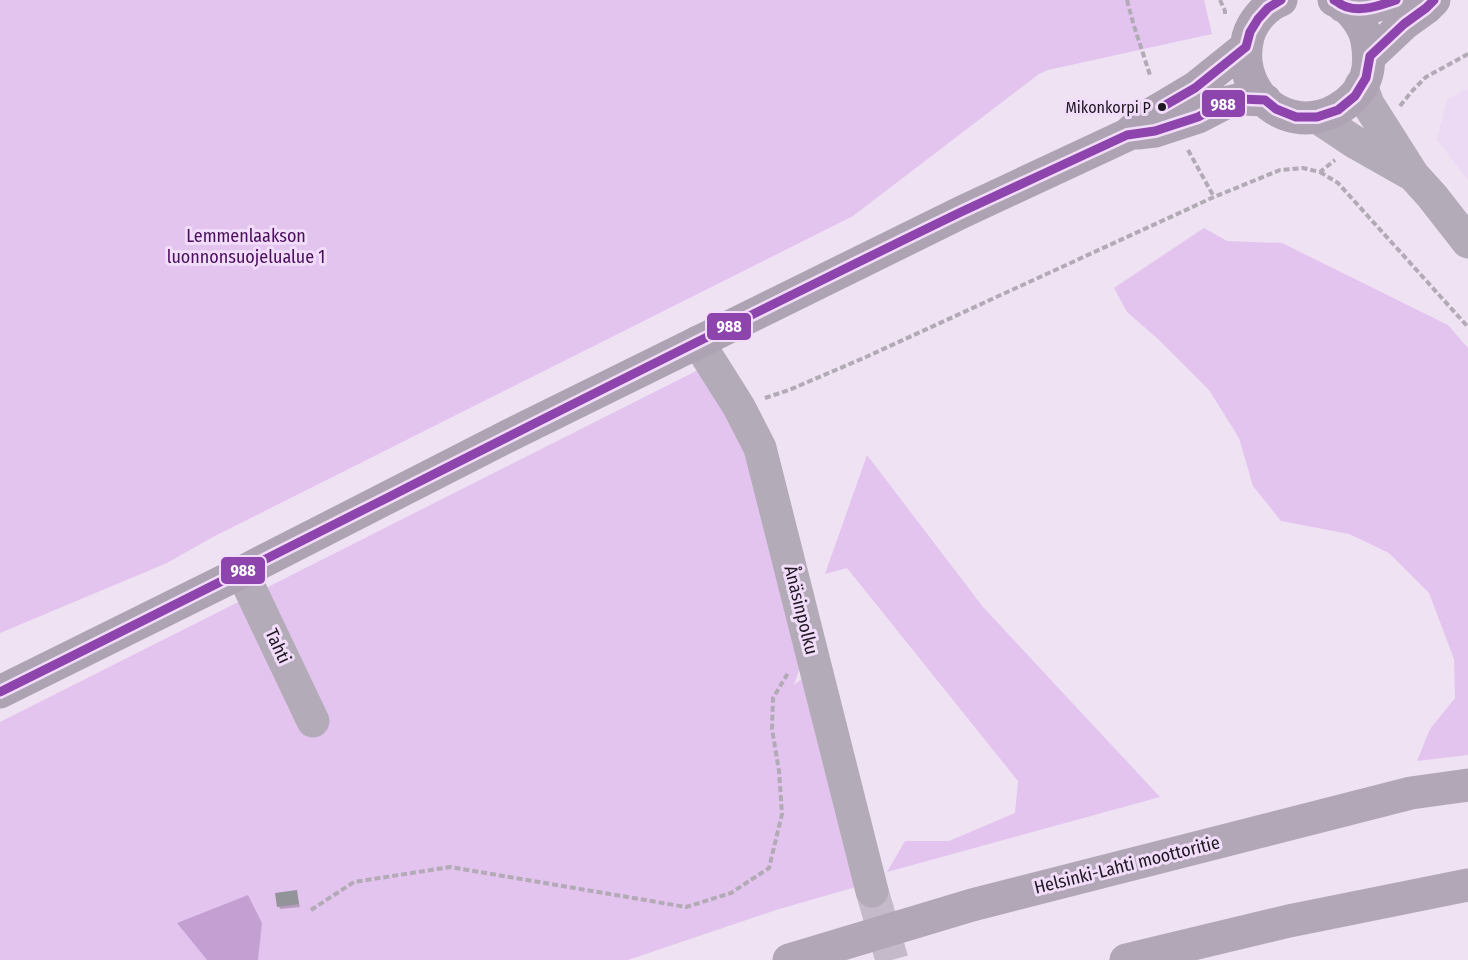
<svg xmlns="http://www.w3.org/2000/svg" width="1468" height="960" viewBox="0 0 1468 960" font-family="'Fira Sans Condensed',sans-serif">
  <style>
    .built { fill: #ecd9f4 }
    .green { fill: #e3c4ef }
    .water { fill: #c4a0d2 }
    .shadow { fill: #0003 }
    .building { fill: #93949a }
    .lines { fill: none; stroke-linecap: round; stroke-linejoin: round }
    .minor-tunnel { stroke: #c5bac9; stroke-width: 33; stroke-dasharray: 33 16; stroke-linecap: butt }
    .path { stroke: #b2aab5; stroke-width: 4; stroke-dasharray: 6 3; stroke-linecap: butt }
    .minor { stroke: #b3abb7; stroke-width: 33 }
    .major { stroke: #ada3b2; stroke-width: 33 }
    .highway { stroke: #b2a7b7; stroke-width: 33 }
    .bus-1-casing { stroke: #f1dcf9; stroke-width: 14 }
    .bus-1 { stroke: #8e44ad; stroke-width: 9 }
    .bus-dot { fill: #1f1822; stroke: #f1dcf9; stroke-width: 2 }
    .labels { text-anchor: middle; dominant-baseline: central; stroke-width: 6; stroke-linejoin: round; paint-order: stroke }
    .bus-label { font-size: 16px; fill: #1f1822; stroke: #f1dcf9; text-anchor: end }
    .park-label { font-size: 18px; fill: #4b0f5e; stroke: #f1dcf9 }
    .street-label { font-size: 18px; fill: #1f1822; stroke: #f1dcf9 }
    .line-badge { stroke: #f1dcf9; stroke-width: 2 }
    .badge-label { font-size: 16px; text-anchor: middle; font-weight: bold; fill: #fff }
  </style>
  <rect width="100%" height="100%" fill="#eee2f3"/>
  <path class="built" d="M1468,88V180L1437,140L1447,100Z"/>
  <path class="green" d="M0,0H1204L1212,34L1048,70L1039,74L853,216L213,537L167,563L0,633Z
    M1204,228L1227,241L1282,243L1448,325L1468,348V755L1417,761L1430,729L1455,698L1454,659L1429,593L1389,553L1349,534L1281,521L1253,486L1239,438L1209,390L1158,339L1127,312L1114,288Z
    M712,363L739,407L809,641L794,685L805,676L859,886L776,910L628,960H0V722Z
    M867,455L983,607L1160,797L887,872L905,841H949L1015,813L1018,781L847,568L825,574Z"/>
  <path class="water" d="M248,895L262,923L258,960H207L177,923Z"/>
  <path class="shadow" d="M296,891L300,907L280,909L279,906Z"/>
  <path class="building" d="M297,890L299,904L277,907L275,893Z"/>
  <g class="lines">
    <path class="minor-tunnel" d="M872,891L892,960"/>
    <path class="path" d="M1127,0L1134,26L1150,75
      M1220,0L1225,11V16
      M1400,106L1413,90L1426,77L1468,54
      M1188,150L1214,197
      M1320,172L1338,183L1468,327
      M765,398L789,390L866,357L1214,197L1280,170L1303,168L1320,172L1335,160
      M311,910L354,882L450,867L686,907L731,893L769,868L782,814L779,771L772,729L773,698L788,673"/>
    <path class="minor" d="M1361,85L1368,104L1413,175L1432,196L1468,242
      M1317,117L1356,143L1409,173
      M698,342L739,407L760,448L872,891
      M242,572L313,721"/>
    <path class="major" d="M1281,0C1266,5 1252,22 1248,37C1239,72 1258,110 1296,117C1324,122 1356,104 1366,77C1370,65 1369,53 1367,41C1364,25 1350,6 1334,0
      M1343,6L1364,9L1396,0
      M1370,56L1404,24L1426,8L1434,0
      M1137,133L1155,131L1198,117L1225,103L1241,99L1265,100
      M0,692L242,572L512,434L962,212L1127,135L1148,116L1195,88L1246,47"/>
    <path class="highway" d="M789,960L972,905L1411,793L1468,785
      M1126,960L1289,921L1468,885"/>
    <g class="bus-1-casing">
      <path id="bus-1" d="M1334,0C1338,2 1342,6 1347,7C1363,12 1381,5 1396,0
        M1162,107L1195,88L1246,47L1250,32L1258,19L1268,8L1281,0
        M0,692C321,533 639,368 961,212C1016,186 1072,161 1127,135L1155,131L1198,117L1225,103L1241,99L1265,100L1276,109L1296,117H1317L1338,110L1355,96L1366,78L1370,56L1404,24L1426,8L1434,0"/>
    </g>
    <use href="#bus-1" class="bus-1"/>
  </g>
  <circle class="bus-dot" cx="1162" cy="107" r="5"/>
  <g class="labels">
    <g class="bus-label">
      <text x="1151" y="107">Mikonkorpi P</text>
    </g>
    <g class="park-label">
      <text x="246" y="236">Lemmenlaakson<tspan x="246" dy="21">luonnonsuojelualue 1</tspan></text>
    </g>
    <g class="street-label">
      <text transform="translate(801 610) rotate(76)">Ånäsinpolku</text>
      <text transform="translate(278 646) rotate(65)">Tahti</text>
      <text transform="translate(1127 865) rotate(-14)">Helsinki-Lahti moottoritie</text>
    </g>
  </g>
  <g class="line-badge">
    <rect x="1201" y="89" width="45" height="29" rx="6" fill="#8e44ad"/>
    <rect x="706" y="312" width="46" height="29" rx="6" fill="#8e44ad"/>
    <rect x="220" y="556" width="46" height="29" rx="6" fill="#8e44ad"/>
  </g>
  <g class="badge-label">
    <text x="1223" y="110">988</text>
    <text x="729" y="332">988</text>
    <text x="243" y="576">988</text>
  </g>
</svg>
